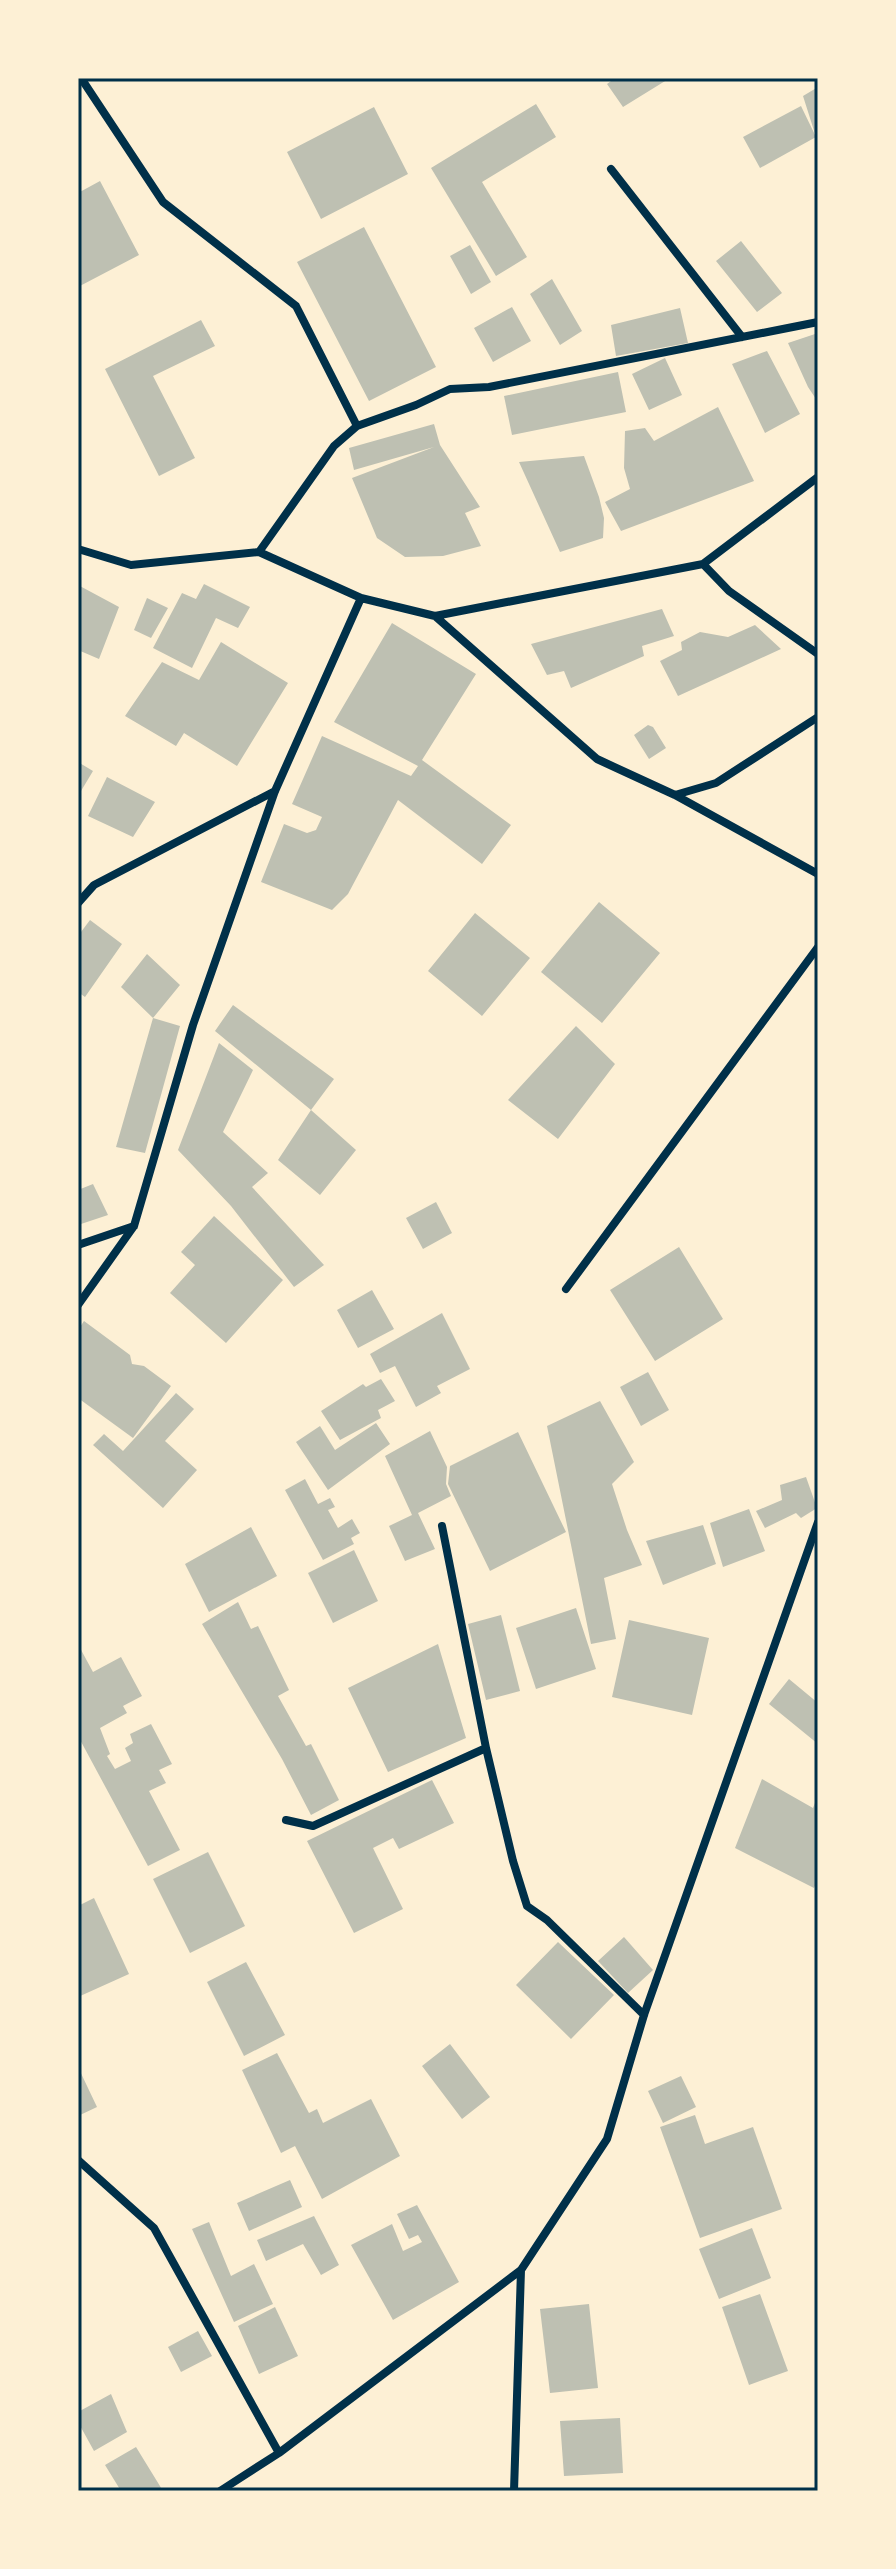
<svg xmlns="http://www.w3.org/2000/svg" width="896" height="2569" viewBox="0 0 896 2569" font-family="'Fira Sans',sans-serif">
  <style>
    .building { fill: #bec0b2 }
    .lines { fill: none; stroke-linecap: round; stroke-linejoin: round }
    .minor { stroke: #003049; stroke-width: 8 }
    .neatline { fill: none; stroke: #003049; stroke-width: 3 }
  </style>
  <rect width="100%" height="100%" fill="#fdf0d5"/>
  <path class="building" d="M615,78H670L623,107L607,84Z
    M818,87V142L816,137L760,168L743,137L801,106L816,137L803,96Z
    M536,104L556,137L482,182L527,257L496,276L431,168Z
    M374,107L408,174L321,219L287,152Z
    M100,181L139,255L78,287V193Z
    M364,227L436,367L369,401L297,262Z
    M741,241L782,293L757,312L716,261Z
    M470,245L491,282L471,294L450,256Z
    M552,279L582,331L560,345L530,294Z
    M512,307L531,341L493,362L474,328Z
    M680,308L688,343L616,356L611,325Z
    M201,320L215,346L153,376L195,458L159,476L105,369Z
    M818,333V402L808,387L788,343Z
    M767,351L800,414L765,433L732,364Z
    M665,358L682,395L649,410L632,374Z
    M618,372L626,412L512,435L504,396Z
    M718,407L754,481L621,531L605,502L630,489L624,468L625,431L645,428L654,441Z
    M434,424L440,445L480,507L465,513L481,546L443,556L405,557L377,538L352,478L434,447L354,470L349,448Z
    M584,456L599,497L604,518L603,538L560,552L519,462Z
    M204,584L250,607L238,628L216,618L192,668L153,648L182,593L196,599Z
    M78,585L119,607L99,659L78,650Z
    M147,598L168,608L151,638L134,630Z
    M662,609L674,636L642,646L644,656L571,688L564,671L547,675L531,644Z
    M392,623L476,674L422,760L511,825L482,864L398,800L348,894L332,910L261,882L284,824L307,833L316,830L322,817L292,804L322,736L411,776L418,766L334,722Z
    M755,625L781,649L678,696L660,661L682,650L681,642L700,632L728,637Z
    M221,642L288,683L237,766L184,733L176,746L125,716L162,662L199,680Z
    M648,725L653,727L666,748L649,759L634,735Z
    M78,762L93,771L78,796Z
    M107,777L155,802L133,837L88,816Z
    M599,902L660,953L602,1023L541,972Z
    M475,913L530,958L482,1016L428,971Z
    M90,920L122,944L85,997L78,992V936Z
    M147,954L180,985L153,1018L180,1026L145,1153L116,1147L153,1018L121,987Z
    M233,1005L334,1079L311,1110L215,1031Z
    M576,1026L615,1064L558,1139L508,1100Z
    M219,1043L253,1070L223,1132L268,1173L252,1187L324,1265L294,1287L231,1206L178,1150Z
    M311,1110L356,1150L320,1195L278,1160Z
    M93,1184L108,1215L78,1225V1190Z
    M436,1202L452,1233L423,1249L406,1218Z
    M214,1216L283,1280L226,1343L170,1293L195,1265L181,1252Z
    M679,1247L723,1319L655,1361L610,1290Z
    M372,1290L394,1329L358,1348L337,1310Z
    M442,1313L470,1369L437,1386L441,1393L416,1407L395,1366L380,1373L370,1354Z
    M84,1321L130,1355L132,1364L144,1366L171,1386L133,1438L78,1398V1330Z
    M648,1372L669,1410L641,1426L620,1387Z
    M381,1379L395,1401L378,1410L381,1418L340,1440L321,1411L363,1384L366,1387Z
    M176,1393L194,1409L165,1441L197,1470L163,1508L93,1445L104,1434L123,1451Z
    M600,1401L634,1462L612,1484L627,1530L642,1565L604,1578L616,1639L591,1644L547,1426Z
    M376,1423L390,1444L328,1490L296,1442L320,1426L335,1450Z
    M430,1431L447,1467L446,1484L451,1496L418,1513L435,1549L405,1561L389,1526L412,1515L385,1456Z
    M518,1432L566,1532L490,1571L448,1484L450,1466Z
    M806,1477L817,1508L801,1518L796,1513L765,1528L756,1511L782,1500L780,1485Z
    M305,1479L318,1504L330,1498L335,1507L328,1510L338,1528L352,1519L360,1533L351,1538L354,1544L323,1560L285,1490Z
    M749,1509L765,1551L723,1567L710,1523Z
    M703,1525L716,1564L663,1585L646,1541Z
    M251,1527L277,1576L209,1612L185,1564Z
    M354,1550L378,1601L333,1623L308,1573Z
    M238,1602L251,1629L258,1626L289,1690L278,1696L306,1746L311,1744L339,1800L311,1815L282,1759L202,1624Z
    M576,1608L596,1669L536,1689L516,1628Z
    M501,1615L520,1691L486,1700L468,1624Z
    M629,1620L709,1638L692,1715L612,1697Z
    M438,1644L466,1738L388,1772L348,1688Z
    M80,1648L93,1672L121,1657L142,1696L123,1706L127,1713L100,1728L110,1754L107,1756L115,1769L131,1761L125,1748L133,1743L130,1734L151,1724L172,1764L159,1770L166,1783L149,1791L180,1850L148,1866L78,1736Z
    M789,1679L818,1703V1744L769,1704Z
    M762,1779L813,1808L818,1795V1879L814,1888L735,1848Z
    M432,1780L454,1823L399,1849L393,1838L373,1848L403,1909L354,1933L307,1841Z
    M208,1852L245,1926L190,1953L153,1879Z
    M94,1898L129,1974L78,1997V1906Z
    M624,1937L653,1970L628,1993L598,1961Z
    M558,1942L614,1995L571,2039L516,1985Z
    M246,1962L285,2035L244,2056L207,1982Z
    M450,2044L490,2097L462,2119L422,2066Z
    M277,2053L309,2113L317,2109L323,2123L371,2099L400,2156L322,2199L295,2146L281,2153L242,2070Z
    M78,2067L97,2107L78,2116Z
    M681,2076L696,2107L663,2123L648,2091Z
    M695,2115L705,2144L753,2127L782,2209L700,2238L660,2127Z
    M290,2180L302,2207L249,2231L237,2203Z
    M417,2205L459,2282L393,2320L351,2245L392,2224L403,2251L422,2242L418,2235L409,2239L397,2214Z
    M314,2216L339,2265L321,2275L303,2244L266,2261L257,2240Z
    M209,2222L231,2276L254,2264L273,2304L234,2322L192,2229Z
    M752,2228L771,2278L719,2299L699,2249Z
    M760,2294L788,2371L749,2385L722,2307Z
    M589,2304L598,2388L550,2393L540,2309Z
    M275,2307L298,2356L259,2374L238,2326Z
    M198,2331L212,2356L181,2372L168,2347Z
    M111,2394L127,2432L94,2451L78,2422V2412Z
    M620,2418L623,2473L564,2476L560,2421Z
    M136,2447L163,2491H121L105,2465Z"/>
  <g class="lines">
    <path class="minor" d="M81,78L163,202L296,306L357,426
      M611,169L742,337
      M78,549L131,565L259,552L361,598L435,616L703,564L818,477
      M259,552L334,446L357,426L416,405L450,389L489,387L818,322
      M703,564L729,591L818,654
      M435,616L597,759L675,795L818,874
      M675,795L716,783L818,717
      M78,903L94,885L275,791
      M78,1245L134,1226
      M566,1289L818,947
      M78,1305L134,1226L193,1025L275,791L361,598
      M442,1526L486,1748L513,1861L527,1906L547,1920L644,2015
      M286,1820L313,1826L486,1748
      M78,2160L154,2228L279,2453
      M220,2491L279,2453L521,2270L607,2139L644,2015L818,1522
      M514,2491L521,2270"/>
  </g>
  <rect width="896" height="2569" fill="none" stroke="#fdf0d5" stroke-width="160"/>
  <rect x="80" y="80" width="736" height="2409" class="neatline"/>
</svg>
